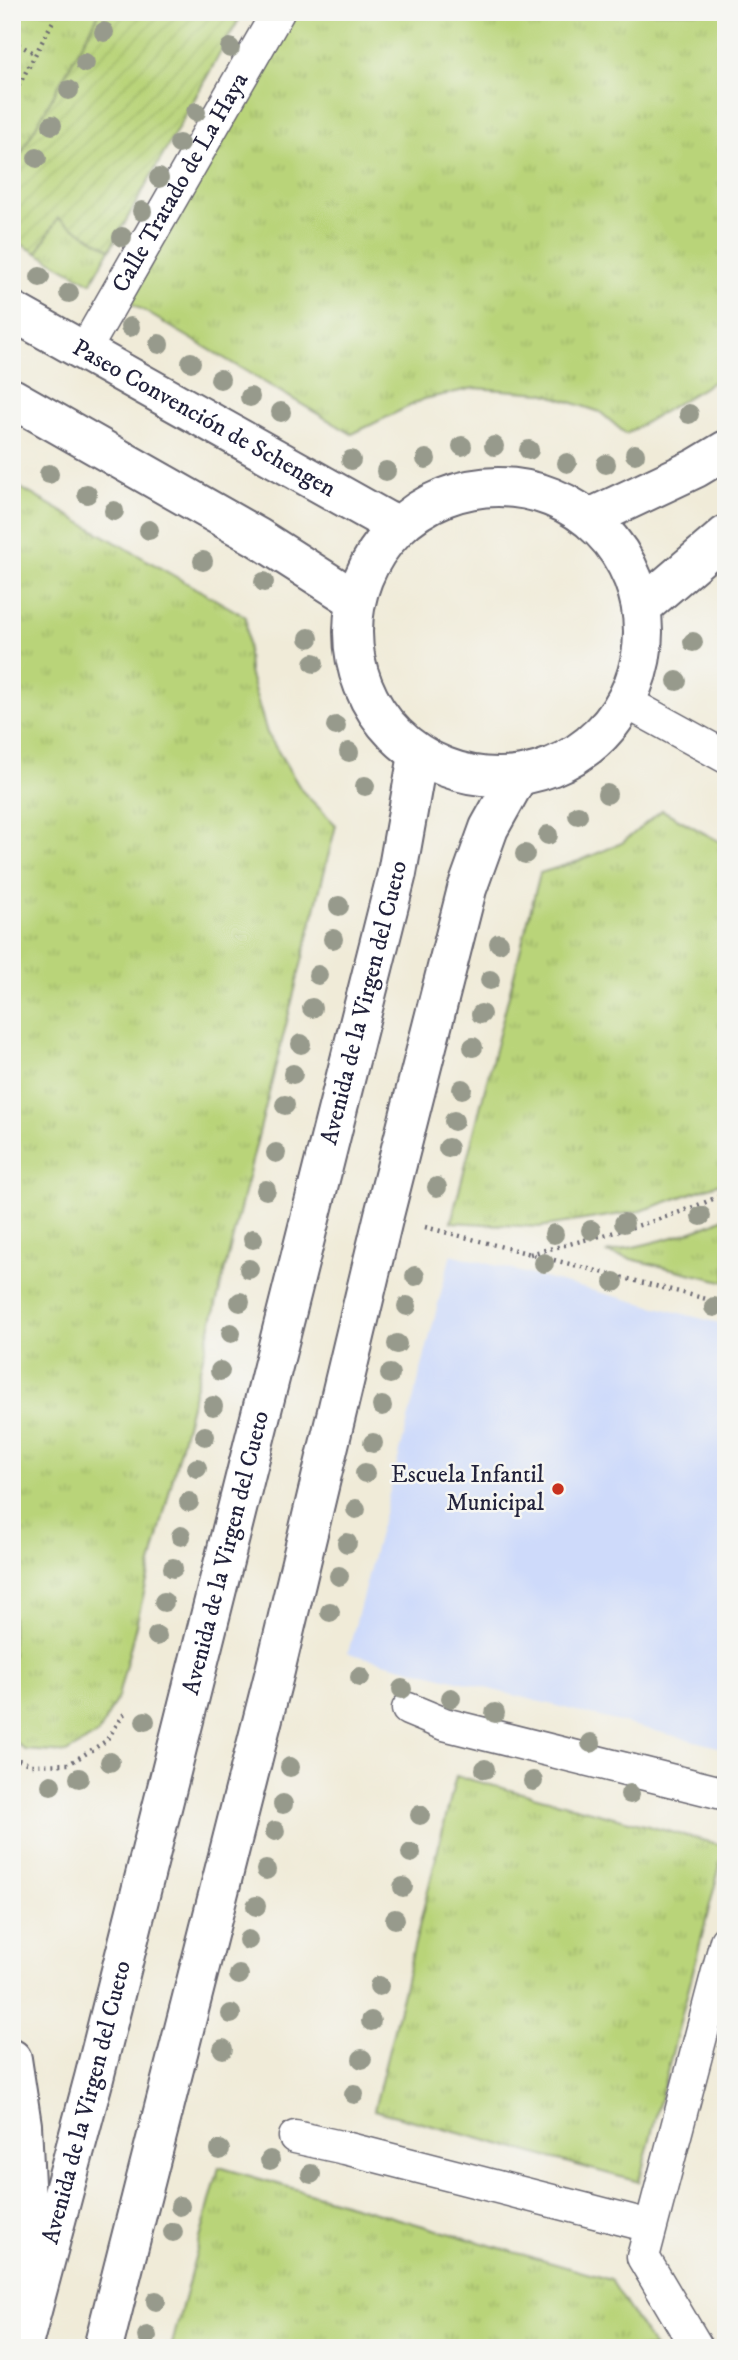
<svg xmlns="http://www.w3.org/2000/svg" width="738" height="2360" viewBox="0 0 738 2360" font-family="'IM FELL DW Pica',serif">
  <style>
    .built { fill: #cedafa }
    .grass { fill: url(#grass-tufts); stroke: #6e7b5a; stroke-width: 2 }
    .garden { fill: url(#garden-furrows); stroke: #6e7b5a; stroke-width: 2 }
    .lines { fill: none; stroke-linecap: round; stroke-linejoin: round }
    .pedestrian-casing { stroke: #6a6872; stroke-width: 35 }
    .minor-casing { stroke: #6a6872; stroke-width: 42 }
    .secondary-casing { stroke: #6a6872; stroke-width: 42 }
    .path { stroke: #6a6872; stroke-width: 4.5; stroke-dasharray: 2 5; stroke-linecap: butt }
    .pedestrian { stroke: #fff; stroke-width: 32 }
    .minor { stroke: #fff; stroke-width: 38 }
    .secondary { stroke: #fff; stroke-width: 38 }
    .tree { fill: #979a8c }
    .poi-dot { fill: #c8321e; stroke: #f6f6f2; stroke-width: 2.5 }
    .labels { text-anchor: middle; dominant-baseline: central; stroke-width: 5; stroke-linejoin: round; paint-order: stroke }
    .street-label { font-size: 24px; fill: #22223b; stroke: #f6f6f2 }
    .poi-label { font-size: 24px; fill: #22223b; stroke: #f6f6f2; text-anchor: end }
  </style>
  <defs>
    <pattern id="grass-tufts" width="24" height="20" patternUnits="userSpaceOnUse" patternTransform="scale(1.75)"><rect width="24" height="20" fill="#b9d479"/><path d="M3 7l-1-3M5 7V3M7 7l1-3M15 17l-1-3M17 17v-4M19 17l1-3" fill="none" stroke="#9fb66a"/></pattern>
    <pattern id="garden-furrows" width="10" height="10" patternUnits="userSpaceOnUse" patternTransform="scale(1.75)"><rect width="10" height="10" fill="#b9d479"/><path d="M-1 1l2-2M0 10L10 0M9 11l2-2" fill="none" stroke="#9fb66a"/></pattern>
  </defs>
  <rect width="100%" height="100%" fill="#f6f6f2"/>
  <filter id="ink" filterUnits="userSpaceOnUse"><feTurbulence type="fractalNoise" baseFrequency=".0143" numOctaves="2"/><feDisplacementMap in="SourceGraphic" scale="14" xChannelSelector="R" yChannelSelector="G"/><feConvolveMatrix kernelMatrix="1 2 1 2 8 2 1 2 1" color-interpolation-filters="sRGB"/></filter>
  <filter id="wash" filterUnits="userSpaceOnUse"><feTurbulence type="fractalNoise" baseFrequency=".00686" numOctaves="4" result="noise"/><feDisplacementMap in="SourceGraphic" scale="28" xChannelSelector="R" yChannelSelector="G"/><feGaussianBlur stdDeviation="1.57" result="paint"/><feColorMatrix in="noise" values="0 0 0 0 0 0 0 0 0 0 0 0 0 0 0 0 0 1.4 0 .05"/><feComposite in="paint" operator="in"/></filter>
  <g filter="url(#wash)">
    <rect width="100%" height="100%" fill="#f0ebd8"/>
    <path class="built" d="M451,1254L726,1325V1749L348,1653Z"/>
    <path class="grass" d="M12,12H243L91,283L12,239Z
      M292,12H726V374L626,434L600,412L543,393L474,388L424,399L352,434L129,302Z
      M12,483L246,617L249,672L267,733L302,791L336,825L118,1697L98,1734L66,1753L25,1750L12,1739Z
      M662,810L726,845V1181L641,1211L539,1227L451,1222L540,873L579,861L622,843Z
      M726,1217V1282L606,1253C647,1244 688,1236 726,1217Z
      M456,1776L725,1846L639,2182L374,2110Z
      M219,2167L611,2280L654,2348H171Z"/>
    <path class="garden" d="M100,12H243L110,249L58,218L37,253L12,239V169Z"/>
  </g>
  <g filter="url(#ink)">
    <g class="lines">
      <g class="pedestrian-casing">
        <g id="pedestrian">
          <path id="s1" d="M84,351L278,12"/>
          <path d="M626,702L726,757"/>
          <path d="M408,1709L444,1724L726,1794"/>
          <path d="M295,2137L345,2148L650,2226"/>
          <path d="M697,2348L643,2257L726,1941"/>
        </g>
      </g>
      <g class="minor-casing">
        <g id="minor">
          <path id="s2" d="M12,311L396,526"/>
          <path d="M12,398L257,537L354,599"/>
          <path d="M12,2059L22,2125L26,2204L18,2329"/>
        </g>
      </g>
      <g class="secondary-casing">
        <g id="secondary">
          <circle cx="498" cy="632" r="145"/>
          <path d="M590,518L696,468L726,450"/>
          <path d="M642,607L726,535"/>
          <path id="s3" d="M22,2348L94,2078L397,873L418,755"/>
          <path d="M103,2348L274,1675L384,1215L467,889L489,828L518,776"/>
        </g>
      </g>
      <path class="path" d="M12,41L36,54
        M12,98L58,12
        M425,1227L726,1304
        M530,1254C595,1237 665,1222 726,1193
        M12,1757L31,1765L69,1764L106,1741L126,1711"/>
      <use href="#pedestrian" class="pedestrian"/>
      <use href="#minor" class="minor"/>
      <use href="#secondary" class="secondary"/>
    </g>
    <g class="tree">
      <circle cx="104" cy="32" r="10"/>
      <circle cx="230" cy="48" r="10"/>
      <circle cx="85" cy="63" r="10"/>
      <circle cx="69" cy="90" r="10"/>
      <circle cx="196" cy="112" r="10"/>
      <circle cx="52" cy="125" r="10"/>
      <circle cx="179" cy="144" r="10"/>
      <circle cx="37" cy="158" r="10"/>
      <circle cx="159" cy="178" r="10"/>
      <circle cx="142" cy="211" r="10"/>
      <circle cx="122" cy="237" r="10"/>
      <circle cx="40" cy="277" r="10"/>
      <circle cx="69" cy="293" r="10"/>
      <circle cx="130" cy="327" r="10"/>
      <circle cx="159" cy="344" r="10"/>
      <circle cx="191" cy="362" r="10"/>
      <circle cx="220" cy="379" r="10"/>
      <circle cx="250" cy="397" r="10"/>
      <circle cx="281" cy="412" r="10"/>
      <circle cx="689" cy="414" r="10"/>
      <circle cx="462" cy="446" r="10"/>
      <circle cx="494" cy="446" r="10"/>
      <circle cx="529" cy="450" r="10"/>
      <circle cx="635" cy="454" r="10"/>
      <circle cx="426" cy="459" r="10"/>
      <circle cx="351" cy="460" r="10"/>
      <circle cx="567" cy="463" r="10"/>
      <circle cx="606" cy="464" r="10"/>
      <circle cx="386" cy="471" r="10"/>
      <circle cx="49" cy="474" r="10"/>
      <circle cx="87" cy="494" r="10"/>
      <circle cx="114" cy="511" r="10"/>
      <circle cx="149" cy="530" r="10"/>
      <circle cx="203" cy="561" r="10"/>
      <circle cx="264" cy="582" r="10"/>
      <circle cx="309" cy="638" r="10"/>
      <circle cx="693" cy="642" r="10"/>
      <circle cx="314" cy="663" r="10"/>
      <circle cx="677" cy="681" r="10"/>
      <circle cx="336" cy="726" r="10"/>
      <circle cx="349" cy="752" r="10"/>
      <circle cx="365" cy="786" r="10"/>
      <circle cx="607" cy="794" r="10"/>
      <circle cx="578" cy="815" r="10"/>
      <circle cx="548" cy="835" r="10"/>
      <circle cx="525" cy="854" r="10"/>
      <circle cx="339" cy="906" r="10"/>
      <circle cx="333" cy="939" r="10"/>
      <circle cx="499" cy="943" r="10"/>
      <circle cx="318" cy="975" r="10"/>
      <circle cx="490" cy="980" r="10"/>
      <circle cx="312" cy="1008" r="10"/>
      <circle cx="481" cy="1014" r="10"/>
      <circle cx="301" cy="1044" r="10"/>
      <circle cx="473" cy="1047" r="10"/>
      <circle cx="293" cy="1074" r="10"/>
      <circle cx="462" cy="1089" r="10"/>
      <circle cx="285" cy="1105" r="10"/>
      <circle cx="454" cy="1121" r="10"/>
      <circle cx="448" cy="1148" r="10"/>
      <circle cx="276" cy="1153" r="10"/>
      <circle cx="437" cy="1187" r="10"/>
      <circle cx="266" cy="1190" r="10"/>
      <circle cx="701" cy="1216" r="10"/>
      <circle cx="624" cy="1223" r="10"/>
      <circle cx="591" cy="1230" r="10"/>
      <circle cx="554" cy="1234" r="10"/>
      <circle cx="253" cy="1239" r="10"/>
      <circle cx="544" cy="1263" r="10"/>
      <circle cx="249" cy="1269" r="10"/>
      <circle cx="415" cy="1276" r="10"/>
      <circle cx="614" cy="1282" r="10"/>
      <circle cx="240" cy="1302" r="10"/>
      <circle cx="407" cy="1306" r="10"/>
      <circle cx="714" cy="1307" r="10"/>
      <circle cx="231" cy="1333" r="10"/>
      <circle cx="397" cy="1344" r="10"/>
      <circle cx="220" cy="1371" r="10"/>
      <circle cx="390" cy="1374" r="10"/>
      <circle cx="213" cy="1406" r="10"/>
      <circle cx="382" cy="1406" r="10"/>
      <circle cx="205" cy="1436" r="10"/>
      <circle cx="373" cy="1443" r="10"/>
      <circle cx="197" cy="1468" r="10"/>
      <circle cx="365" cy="1473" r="10"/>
      <circle cx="189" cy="1502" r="10"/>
      <circle cx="356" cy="1509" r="10"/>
      <circle cx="181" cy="1536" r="10"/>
      <circle cx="347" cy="1543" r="10"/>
      <circle cx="173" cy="1568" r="10"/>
      <circle cx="339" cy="1576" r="10"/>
      <circle cx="164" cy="1602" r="10"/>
      <circle cx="330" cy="1612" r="10"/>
      <circle cx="157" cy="1636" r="10"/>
      <circle cx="360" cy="1677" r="10"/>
      <circle cx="402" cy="1689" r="10"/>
      <circle cx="451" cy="1698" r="10"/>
      <circle cx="495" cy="1713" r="10"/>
      <circle cx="145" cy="1721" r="10"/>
      <circle cx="591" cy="1743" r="10"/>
      <circle cx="110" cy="1762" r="10"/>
      <circle cx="290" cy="1767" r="10"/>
      <circle cx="485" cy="1769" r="10"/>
      <circle cx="79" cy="1778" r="10"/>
      <circle cx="533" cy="1781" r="10"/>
      <circle cx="51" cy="1785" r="10"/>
      <circle cx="630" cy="1794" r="10"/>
      <circle cx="283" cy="1804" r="10"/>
      <circle cx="420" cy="1815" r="10"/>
      <circle cx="275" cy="1831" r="10"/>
      <circle cx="411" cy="1853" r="10"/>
      <circle cx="266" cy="1870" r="10"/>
      <circle cx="403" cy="1887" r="10"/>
      <circle cx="256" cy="1906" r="10"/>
      <circle cx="395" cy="1919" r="10"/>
      <circle cx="248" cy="1940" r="10"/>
      <circle cx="239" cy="1975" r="10"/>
      <circle cx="379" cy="1986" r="10"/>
      <circle cx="231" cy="2014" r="10"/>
      <circle cx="371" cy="2021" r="10"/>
      <circle cx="223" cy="2049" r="10"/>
      <circle cx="362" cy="2059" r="10"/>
      <circle cx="354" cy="2094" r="10"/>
      <circle cx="220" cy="2150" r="10"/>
      <circle cx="270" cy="2160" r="10"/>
      <circle cx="311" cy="2174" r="10"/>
      <circle cx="180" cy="2206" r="10"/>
      <circle cx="173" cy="2232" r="10"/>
      <circle cx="156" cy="2301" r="10"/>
      <circle cx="147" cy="2336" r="10"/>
    </g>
  </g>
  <circle class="poi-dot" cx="558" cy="1489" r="7"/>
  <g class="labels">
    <g class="street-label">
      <text stroke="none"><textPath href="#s1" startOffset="194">Calle Tratado de La Haya</textPath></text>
      <text stroke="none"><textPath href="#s2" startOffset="220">Paseo Convención de Schengen</textPath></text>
      <text stroke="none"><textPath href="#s3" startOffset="1388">Avenida de la Virgen del Cueto</textPath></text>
      <text stroke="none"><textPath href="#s3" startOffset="821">Avenida de la Virgen del Cueto</textPath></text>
      <text stroke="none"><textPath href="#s3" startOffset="254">Avenida de la Virgen del Cueto</textPath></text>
    </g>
    <g class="poi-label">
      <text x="544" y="1475">Escuela Infantil<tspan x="544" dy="28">Municipal</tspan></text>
    </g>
  </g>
  <rect width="738" height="2360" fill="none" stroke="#f6f6f2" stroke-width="42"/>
</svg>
